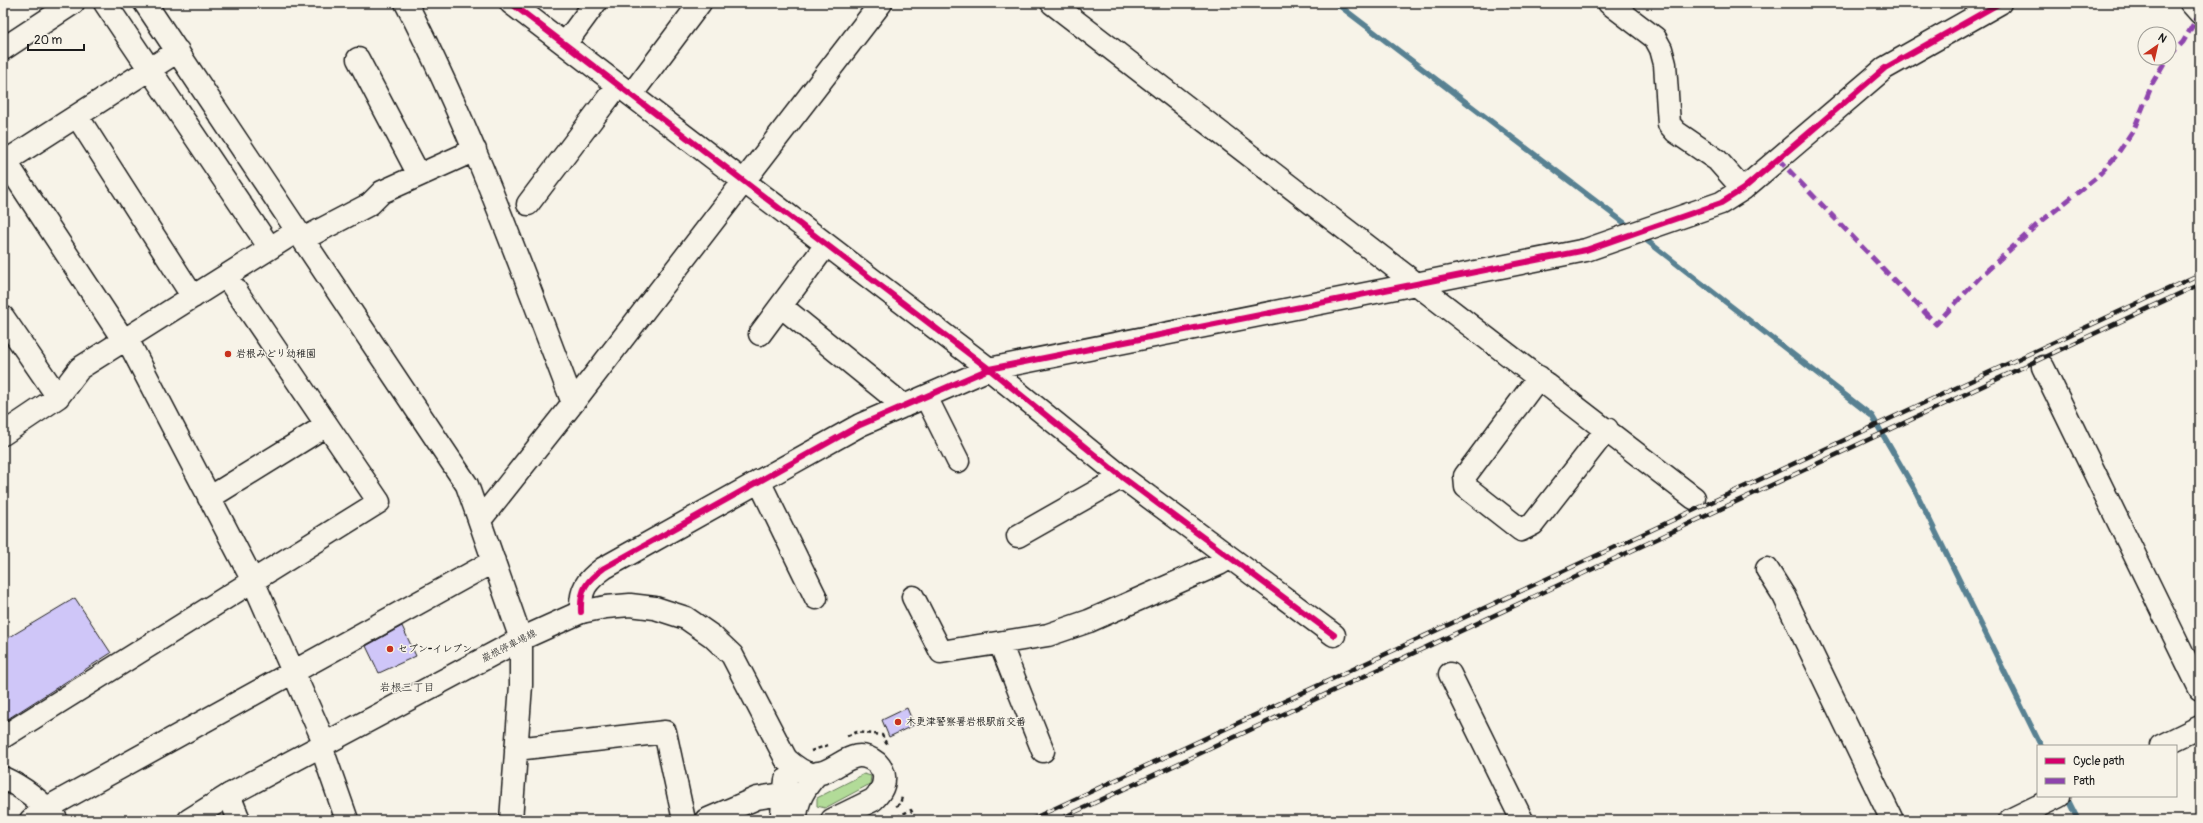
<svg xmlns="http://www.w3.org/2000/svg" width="2203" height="823" viewBox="0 0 2203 823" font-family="Pangolin,'Klee One',sans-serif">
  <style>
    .green { fill: #b2db98; stroke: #677c5a }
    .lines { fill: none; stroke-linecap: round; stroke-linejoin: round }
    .stream { stroke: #588192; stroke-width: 5.5 }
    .building { fill: #cfc6f8; stroke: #1c1c1c }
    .minor-casing { stroke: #1c1c1c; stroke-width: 25 }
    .major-casing { stroke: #1c1c1c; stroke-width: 25 }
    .path { stroke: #1c1c1c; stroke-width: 2.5; stroke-dasharray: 4 3; stroke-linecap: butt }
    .minor { stroke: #f7f3e8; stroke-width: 22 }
    .major { stroke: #f7f3e8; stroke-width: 22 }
    .rail-casing { stroke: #1c1c1c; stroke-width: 4.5 }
    .rail { stroke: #f7f3e8; stroke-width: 3; stroke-dasharray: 9; stroke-linecap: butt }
    .quiet { stroke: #8e44ad; stroke-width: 5; stroke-dasharray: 10 5; stroke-linecap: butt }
    .cycleway-casing { stroke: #f7f3e8; stroke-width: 8 }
    .cycleway { stroke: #d6006c; stroke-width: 6 }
    .poi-dot { fill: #c8321e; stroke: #f7f3e8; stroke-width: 1.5 }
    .labels { text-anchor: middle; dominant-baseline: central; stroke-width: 3; stroke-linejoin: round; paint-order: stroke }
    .poi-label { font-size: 10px; font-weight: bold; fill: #1c1c1c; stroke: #f7f3e8; text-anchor: start }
    .street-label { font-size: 10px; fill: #1c1c1c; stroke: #f7f3e8 }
    .neighbourhood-label { font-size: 11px; fill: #1c1c1c; stroke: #f7f3e8 }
  </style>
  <rect width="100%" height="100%" fill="#f7f3e8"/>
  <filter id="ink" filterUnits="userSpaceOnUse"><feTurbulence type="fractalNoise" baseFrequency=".025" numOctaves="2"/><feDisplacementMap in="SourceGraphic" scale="8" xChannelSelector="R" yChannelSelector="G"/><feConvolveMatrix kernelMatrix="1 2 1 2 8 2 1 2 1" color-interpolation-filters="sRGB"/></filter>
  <g filter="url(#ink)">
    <path class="green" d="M864,774L871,776L870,784L825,808L817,806V798Z"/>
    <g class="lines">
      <path class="stream" d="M1336,3L1631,228
        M1641,236L1872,416L1915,490L2041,746
        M2066,796L2078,820"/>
    </g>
    <path class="building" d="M75,598L111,653L3,722V641Z
      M402,626L416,656L379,673L366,646Z
      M907,708L914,725L889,737L882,720Z"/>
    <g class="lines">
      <g class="minor-casing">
        <path id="minor" d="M105,3L270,248
          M145,3L467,485L521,639V685L511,820
          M406,3C473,132 521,268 573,403
          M511,3L989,369L1122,477L1334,635
          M1052,3L1694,498
          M1609,3L1655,38L1661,49L1665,64L1669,124L1676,132L1717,160L1743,189
          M2191,3L2200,13
          M565,44L595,3
          M3,49L73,3
          M358,59L419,175
          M631,95L700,3
          M77,116L193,297
          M6,162L124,341
          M3,163L178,51
          M528,204L618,85
          M303,239L370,204L382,192L475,150
          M782,307L904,406
          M3,317L58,397
          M760,334L826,245
          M127,339L253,581L325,744
          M2043,367L2200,689
          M1539,377L1465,476L1466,487L1521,530L1533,524L1607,429
          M926,397L958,461
          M3,434L58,397L80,368L297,231
          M759,481L816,598
          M209,498L327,425
          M480,520L573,403L881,3
          M1018,536L1122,477
          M1767,569L1784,596L1892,820
          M913,597L941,652L1048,635L1089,621L1219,564L1229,558
          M581,612C580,589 586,581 604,568L860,425L989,369L1586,250L1721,203L1743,189L1885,68L2000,3
          M1000,643L1043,751
          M1450,674L1522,820
          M3,737L379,502L226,276
          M321,746L347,820
          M2161,746L2200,727
          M516,749L665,732L684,820
          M786,759C793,765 802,773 812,774C837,775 851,742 877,763C881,767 885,774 884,779C884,788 879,794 873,800L832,820
          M3,778C25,788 41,801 56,819
          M786,780L782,813L788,820
          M229,795L239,820
          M31,820L47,808L494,561
          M706,820L757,798L783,794
          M796,820C796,801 805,787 818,773
          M2010,820L2059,796"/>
      </g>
      <g class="major-casing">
        <path id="major" d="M189,820L229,795L521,639L581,612L606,607L630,605L655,608L686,618L712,636L732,655L786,759"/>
      </g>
      <path class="path" d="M847,736L857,732L882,735L887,745
        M811,751L828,745
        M896,806L900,804L902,797
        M891,820L911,810L916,820"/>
      <use href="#minor" class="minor"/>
      <use href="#major" class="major"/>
      <g class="rail-casing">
        <path id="rail" d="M1030,820L2200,274
          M1058,820L2200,284"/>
      </g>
      <use href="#rail" class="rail"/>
      <path class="quiet" d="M2169,56L2183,42L2200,13
        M1778,159L1936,324L1979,278L2038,224L2096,178L2116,156L2134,129L2153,82L2167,58"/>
      <g class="cycleway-casing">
        <path id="cycleway" d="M511,3L989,369L1122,477L1334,635
          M581,612C580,589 586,581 604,568L860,425L989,369L1586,250L1721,203L1743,189L1885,68L2000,3"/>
      </g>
      <use href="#cycleway" class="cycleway"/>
    </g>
  </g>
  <g class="poi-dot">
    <circle cx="228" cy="354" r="4"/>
    <circle cx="390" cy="649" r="4"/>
    <circle cx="898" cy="722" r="4"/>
  </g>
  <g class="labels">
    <g class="poi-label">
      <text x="236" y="354">岩根みどり幼稚園</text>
      <text x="398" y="649">セブン-イレブン</text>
      <text x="906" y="722">木更津警察署岩根駅前交番</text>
    </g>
    <g class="street-label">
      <text transform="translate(509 646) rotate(-27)">巌根停車場線</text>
    </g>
    <g class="neighbourhood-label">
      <text x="407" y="687">岩根三丁目</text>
    </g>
  </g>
  <rect width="2203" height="823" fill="none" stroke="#f7f3e8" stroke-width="16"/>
  <rect x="8" y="8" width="2187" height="807" fill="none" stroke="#1c1c1c" stroke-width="1.5" filter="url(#ink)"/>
  <rect x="2037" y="745" width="140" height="52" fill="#f7f3e8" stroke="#9f9d96"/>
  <rect x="2045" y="758" width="20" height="6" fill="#d6006c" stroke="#9f9d96"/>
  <text x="2073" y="765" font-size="12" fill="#1c1c1c">Cycle path</text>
  <rect x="2045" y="778" width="20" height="6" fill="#8e44ad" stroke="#9f9d96"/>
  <text x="2073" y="785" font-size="12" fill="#1c1c1c">Path</text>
  <g transform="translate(2157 46) rotate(34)"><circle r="19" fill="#f7f3e8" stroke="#9f9d96"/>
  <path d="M0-3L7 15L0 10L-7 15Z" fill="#c8321e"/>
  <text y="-6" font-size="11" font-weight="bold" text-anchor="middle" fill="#1c1c1c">N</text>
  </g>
  <path d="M28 44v6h56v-6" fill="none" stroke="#1c1c1c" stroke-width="2"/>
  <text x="34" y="44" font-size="12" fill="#1c1c1c" stroke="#f7f3e8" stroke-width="3" paint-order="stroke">20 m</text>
</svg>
